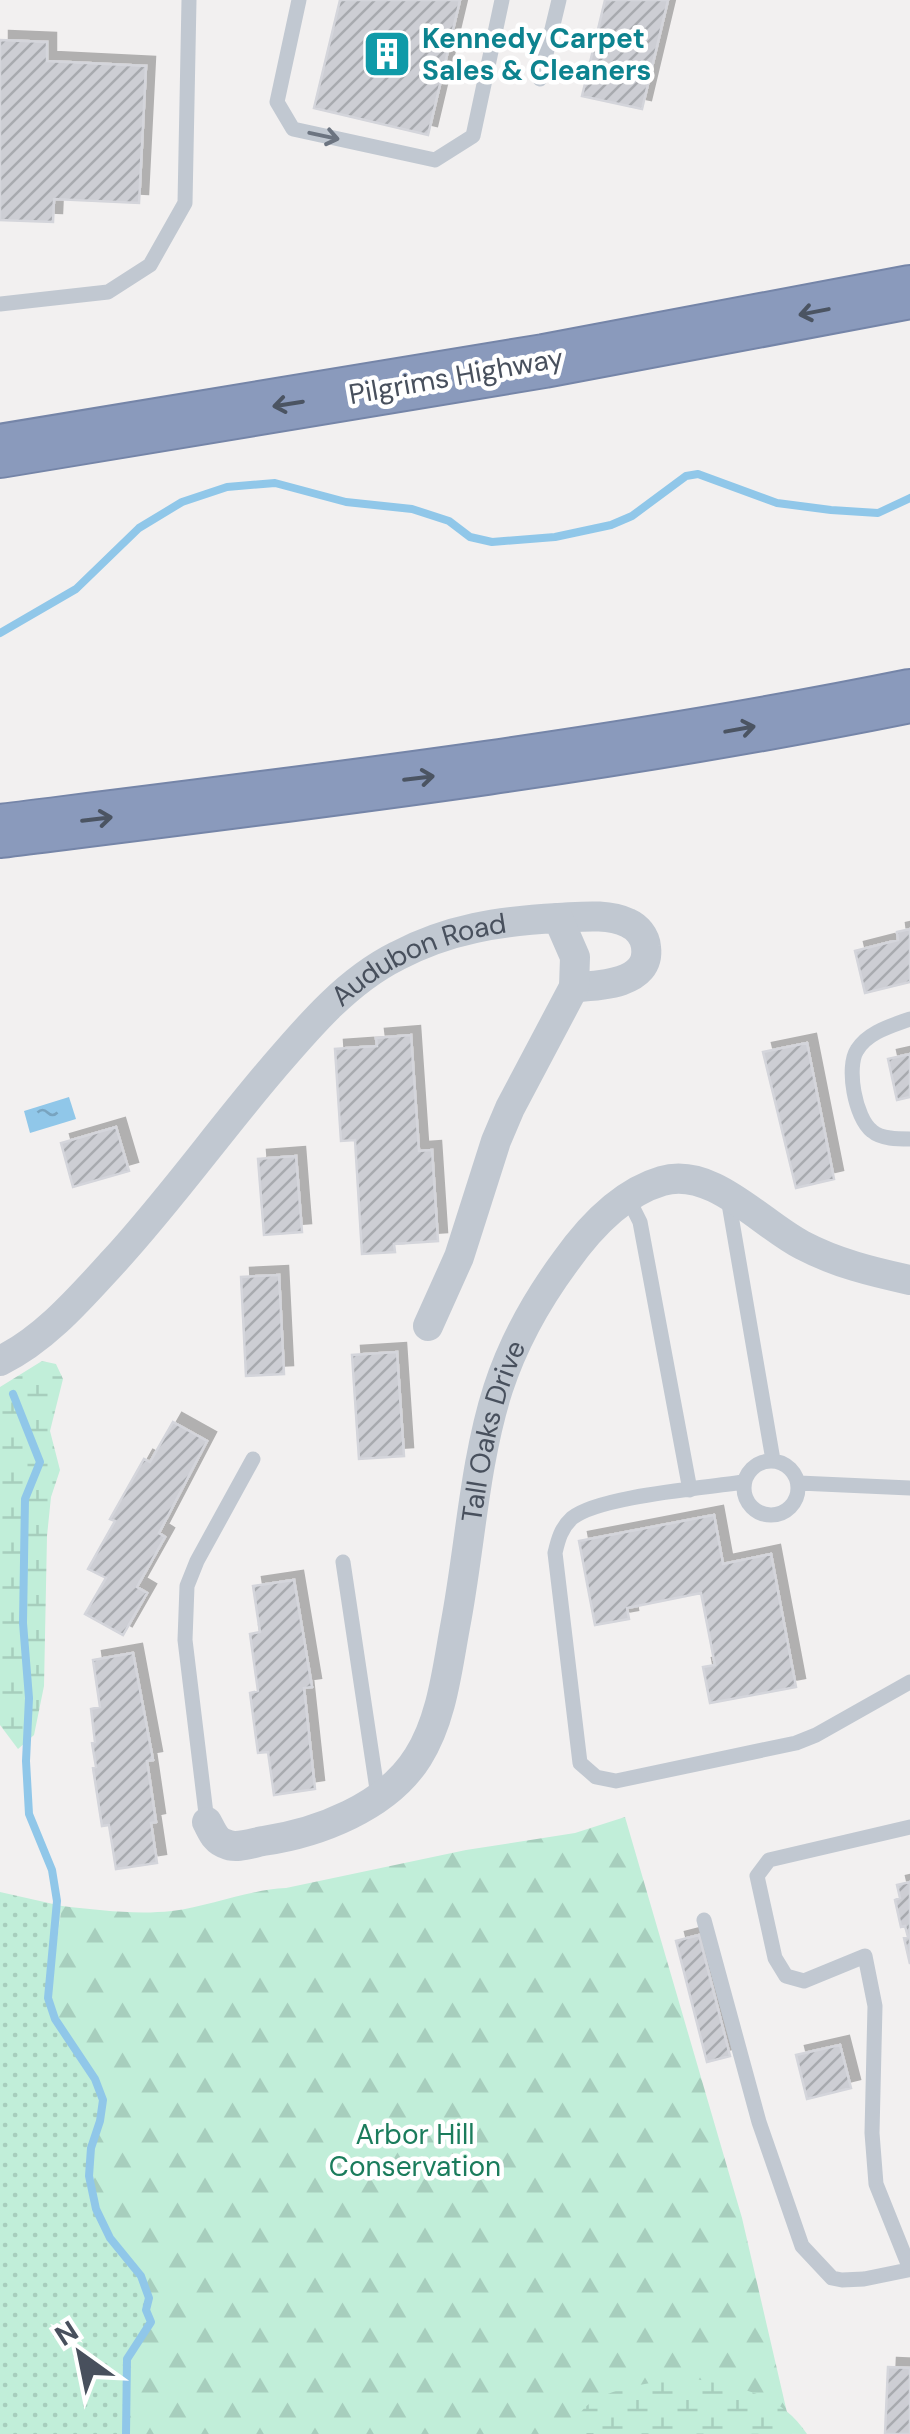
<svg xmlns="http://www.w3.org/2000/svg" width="910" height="2434" viewBox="0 0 910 2434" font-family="'DM Sans',sans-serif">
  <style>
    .grass { fill: url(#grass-dots) }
    .forest { fill: url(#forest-firs) }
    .wetland { fill: url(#wetland-marsh) }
    .water { fill: url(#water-ripples) }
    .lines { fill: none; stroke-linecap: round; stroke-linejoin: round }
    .stream { stroke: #90c7e9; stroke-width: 8 }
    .building { fill: url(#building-hatch); stroke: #d4d5db; stroke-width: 2.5; filter: url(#shadow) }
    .highway-casing { stroke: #7585a8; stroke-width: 56 }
    .lane { stroke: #c1c8d1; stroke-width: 15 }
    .street { stroke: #c1c8d1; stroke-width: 30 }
    .highway { stroke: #8a9abc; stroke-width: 52 }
    .oneway { stroke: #6c7480 }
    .oneway2 { stroke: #4b5462 }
    .labels { text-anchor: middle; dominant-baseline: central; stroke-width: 9; stroke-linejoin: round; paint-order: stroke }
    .culture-label { font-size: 28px; font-weight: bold; fill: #0d838f; stroke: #fff; text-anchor: start }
    .street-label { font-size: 28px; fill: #48505d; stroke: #fff }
    .park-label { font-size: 28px; fill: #1b7c5c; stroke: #fff }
  </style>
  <defs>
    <pattern id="grass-dots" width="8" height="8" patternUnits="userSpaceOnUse" patternTransform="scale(2.5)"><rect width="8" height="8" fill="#c1eed9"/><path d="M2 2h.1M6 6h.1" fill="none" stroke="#a7cebd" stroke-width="1.8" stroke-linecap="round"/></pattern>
    <pattern id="forest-firs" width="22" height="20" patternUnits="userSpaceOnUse" patternTransform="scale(2.5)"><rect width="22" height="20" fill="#c1eed9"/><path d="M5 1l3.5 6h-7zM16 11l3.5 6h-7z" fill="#a7cebd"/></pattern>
    <pattern id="wetland-marsh" width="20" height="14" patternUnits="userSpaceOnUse" patternTransform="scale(2.5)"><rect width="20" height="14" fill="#c1eed9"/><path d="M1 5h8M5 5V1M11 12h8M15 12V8" fill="none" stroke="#a7cebd"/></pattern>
    <pattern id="water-ripples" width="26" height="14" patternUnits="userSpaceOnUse" patternTransform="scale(2.5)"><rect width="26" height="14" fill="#90c7e9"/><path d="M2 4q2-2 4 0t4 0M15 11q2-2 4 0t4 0" fill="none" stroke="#78a4c0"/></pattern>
    <pattern id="building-hatch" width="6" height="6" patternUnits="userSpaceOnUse" patternTransform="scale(2.5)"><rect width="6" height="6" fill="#cdced4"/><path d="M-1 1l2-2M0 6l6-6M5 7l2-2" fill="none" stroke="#a8aaaf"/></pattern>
    <filter id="shadow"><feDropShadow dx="9" dy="-9" stdDeviation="0" flood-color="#0004"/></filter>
  </defs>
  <rect width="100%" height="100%" fill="#f2f0f0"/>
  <path class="grass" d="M0,1892L62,1906L48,1998L95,2079L103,2100L100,2121L91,2148L89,2176L96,2209L110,2238L141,2276L149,2298L146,2310L151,2322L127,2359L126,2434H0Z"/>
  <path class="forest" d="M625,1817L742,2218L792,2434H126L127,2359L151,2323L146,2310L149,2298L141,2276L110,2238L96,2209L89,2176L91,2148L100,2121L103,2100L95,2079L55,2019L48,1998L62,1906C98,1910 135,1915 172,1911C211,1906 247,1890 286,1888L466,1850L575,1833Z"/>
  <path class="wetland" d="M42,1361L56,1364L63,1379L50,1431L60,1470L51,1497L47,1536L44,1686L34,1735L18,1749L0,1725V1387Z
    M690,2378C736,2386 780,2393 807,2434L585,2433L581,2412C599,2387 661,2381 690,2378Z"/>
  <path class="water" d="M69,1097L76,1119L30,1133L24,1111Z"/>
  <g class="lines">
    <path class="stream" d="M0,633L76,589L139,528L182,502L227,487L275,483L346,502L412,509L449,521L470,537L492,542L555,537L611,525L632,516L686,476L698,474L777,503L831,510L878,513L910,498
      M13,1394L40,1462L25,1499L23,1623L29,1698L26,1761L29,1814L52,1870L57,1901L48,1998L55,2019L95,2079L103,2100L100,2121L91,2148L89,2176L96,2209L110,2238L141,2276L149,2298L146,2310L151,2322L127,2359L126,2434"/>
  </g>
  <path class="building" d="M340,0H460L428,135L314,108Z
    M605,0H668L642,109L582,96Z
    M0,40L47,42V61L146,66L139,203L54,199L53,222L0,220Z
    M910,929V982L865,993L855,951L898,940L897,932Z
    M411,1035L419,1151L432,1150L438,1241L394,1244L395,1252L362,1254L355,1140L341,1141L335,1049L377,1046L376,1038Z
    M807,1043L834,1179L796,1188L763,1052Z
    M910,1054V1097L897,1100L888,1059Z
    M116,1127L129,1171L73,1187L61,1143Z
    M296,1156L302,1232L264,1235L258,1159Z
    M279,1275L284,1374L246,1376L241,1277Z
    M397,1352L404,1456L359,1459L352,1355Z
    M173,1422L207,1441L159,1533L165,1537L137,1587L147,1593L123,1635L85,1614L106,1578L88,1569L115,1521L110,1519L144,1459L150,1462Z
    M714,1515L723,1564L771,1554L796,1687L710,1703L703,1667L715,1665L701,1593L627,1608L629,1619L595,1625L579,1541Z
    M294,1580L312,1687L304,1688L315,1789L274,1795L268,1752L258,1753L250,1693L258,1691L250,1634L260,1632L253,1586Z
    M133,1653L153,1760L147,1761L156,1822L151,1823L157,1863L116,1869L109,1825L102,1826L93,1768L96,1767L92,1743L95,1742L91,1709L100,1707L93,1660Z
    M910,1882V1964L904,1938L908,1937L905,1926L901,1927L895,1900L900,1898L897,1885Z
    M699,1935L730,2056L707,2062L676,1941Z
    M840,2045L851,2088L807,2099L796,2055Z
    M888,2367L910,2368V2434H885Z"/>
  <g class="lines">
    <g class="highway-casing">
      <path id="highway" d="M0,451L544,361L910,292
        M0,831C305,793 609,757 910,696"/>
    </g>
    <path class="lane" d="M299,0L277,102L293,129L435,160L473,136L502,0
      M540,79L559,0
      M0,304L108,292L150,265L185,203L189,0
      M910,1019C891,1026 868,1032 857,1050C846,1067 855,1118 872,1131C881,1139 898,1139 910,1139
      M628,1198L640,1222L690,1490
      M728,1198L773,1460
      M744 1488a27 27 0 1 1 54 0a27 27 0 1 1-54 0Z
      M743,1482C705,1488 599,1496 572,1518C561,1528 558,1540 555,1553L580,1763L596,1777L616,1781L796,1743L816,1735L910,1682
      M799,1483L910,1488
      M343,1562L378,1796
      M207,1822L185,1640L187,1586L197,1561L253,1459
      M910,1827L769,1860L757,1876L775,1958L786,1976L804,1981L865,1956L875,2006L872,2133L876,2184L910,2269
      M704,1920L759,2122L802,2246L832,2278L842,2280L864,2279L908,2270"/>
    <g class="street">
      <path d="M558,918C580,917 607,913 628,923C637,927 645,936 646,947C651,984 599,986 574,987"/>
      <path id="s1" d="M0,1361C45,1339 80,1298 114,1261C170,1200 219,1131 273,1068C309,1026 347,981 397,956C448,929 500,921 558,918L575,957L574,987L510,1108L496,1141L459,1257L428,1326"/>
      <path id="s2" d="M207,1822C212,1831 215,1841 226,1844C236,1849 252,1843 263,1841C318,1833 387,1807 418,1757C442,1719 447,1670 455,1627C470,1549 474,1464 498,1389C513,1343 537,1300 565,1262C589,1228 621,1193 662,1181C712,1166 761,1224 802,1245C836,1263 873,1272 910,1280"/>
    </g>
    <use href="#highway" class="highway"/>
  </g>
  <defs><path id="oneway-shaft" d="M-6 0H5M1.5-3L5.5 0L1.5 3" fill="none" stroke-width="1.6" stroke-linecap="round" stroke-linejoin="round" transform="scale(2.5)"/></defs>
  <use class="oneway" href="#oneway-shaft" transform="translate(324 136) rotate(12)"/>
  <g class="oneway2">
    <use href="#oneway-shaft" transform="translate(814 312) rotate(169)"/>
    <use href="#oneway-shaft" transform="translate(288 404) rotate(171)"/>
    <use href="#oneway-shaft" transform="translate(740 729) rotate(-10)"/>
    <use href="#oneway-shaft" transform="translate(419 778) rotate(-7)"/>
    <use href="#oneway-shaft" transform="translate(97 819) rotate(-7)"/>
  </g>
  <defs>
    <g id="building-square" transform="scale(2.5)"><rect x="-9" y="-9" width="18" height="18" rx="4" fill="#0f9aa8" stroke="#fff"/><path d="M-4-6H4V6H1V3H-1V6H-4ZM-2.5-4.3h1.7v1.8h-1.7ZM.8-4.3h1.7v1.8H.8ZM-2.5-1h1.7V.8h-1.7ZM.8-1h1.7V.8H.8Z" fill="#fff"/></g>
  </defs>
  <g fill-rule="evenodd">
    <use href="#building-square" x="387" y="54"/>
  </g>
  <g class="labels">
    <g class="culture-label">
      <text x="422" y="38">Kennedy Carpet<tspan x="422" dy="32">Sales &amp; Cleaners</tspan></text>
    </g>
    <g class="street-label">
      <text transform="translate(456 376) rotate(-10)">Pilgrims Highway</text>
      <text stroke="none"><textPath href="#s1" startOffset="590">Audubon Road</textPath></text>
      <text stroke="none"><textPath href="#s2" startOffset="585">Tall Oaks Drive</textPath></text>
    </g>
    <g class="park-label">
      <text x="415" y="2134">Arbor Hill<tspan x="415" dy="32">Conservation</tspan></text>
    </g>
  </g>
  <g transform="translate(80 2354) rotate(327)" stroke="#ffffff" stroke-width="8" paint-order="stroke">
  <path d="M0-8L18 38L0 25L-18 38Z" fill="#48505d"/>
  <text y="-15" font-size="28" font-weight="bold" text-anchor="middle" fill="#48505d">N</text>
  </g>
</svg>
